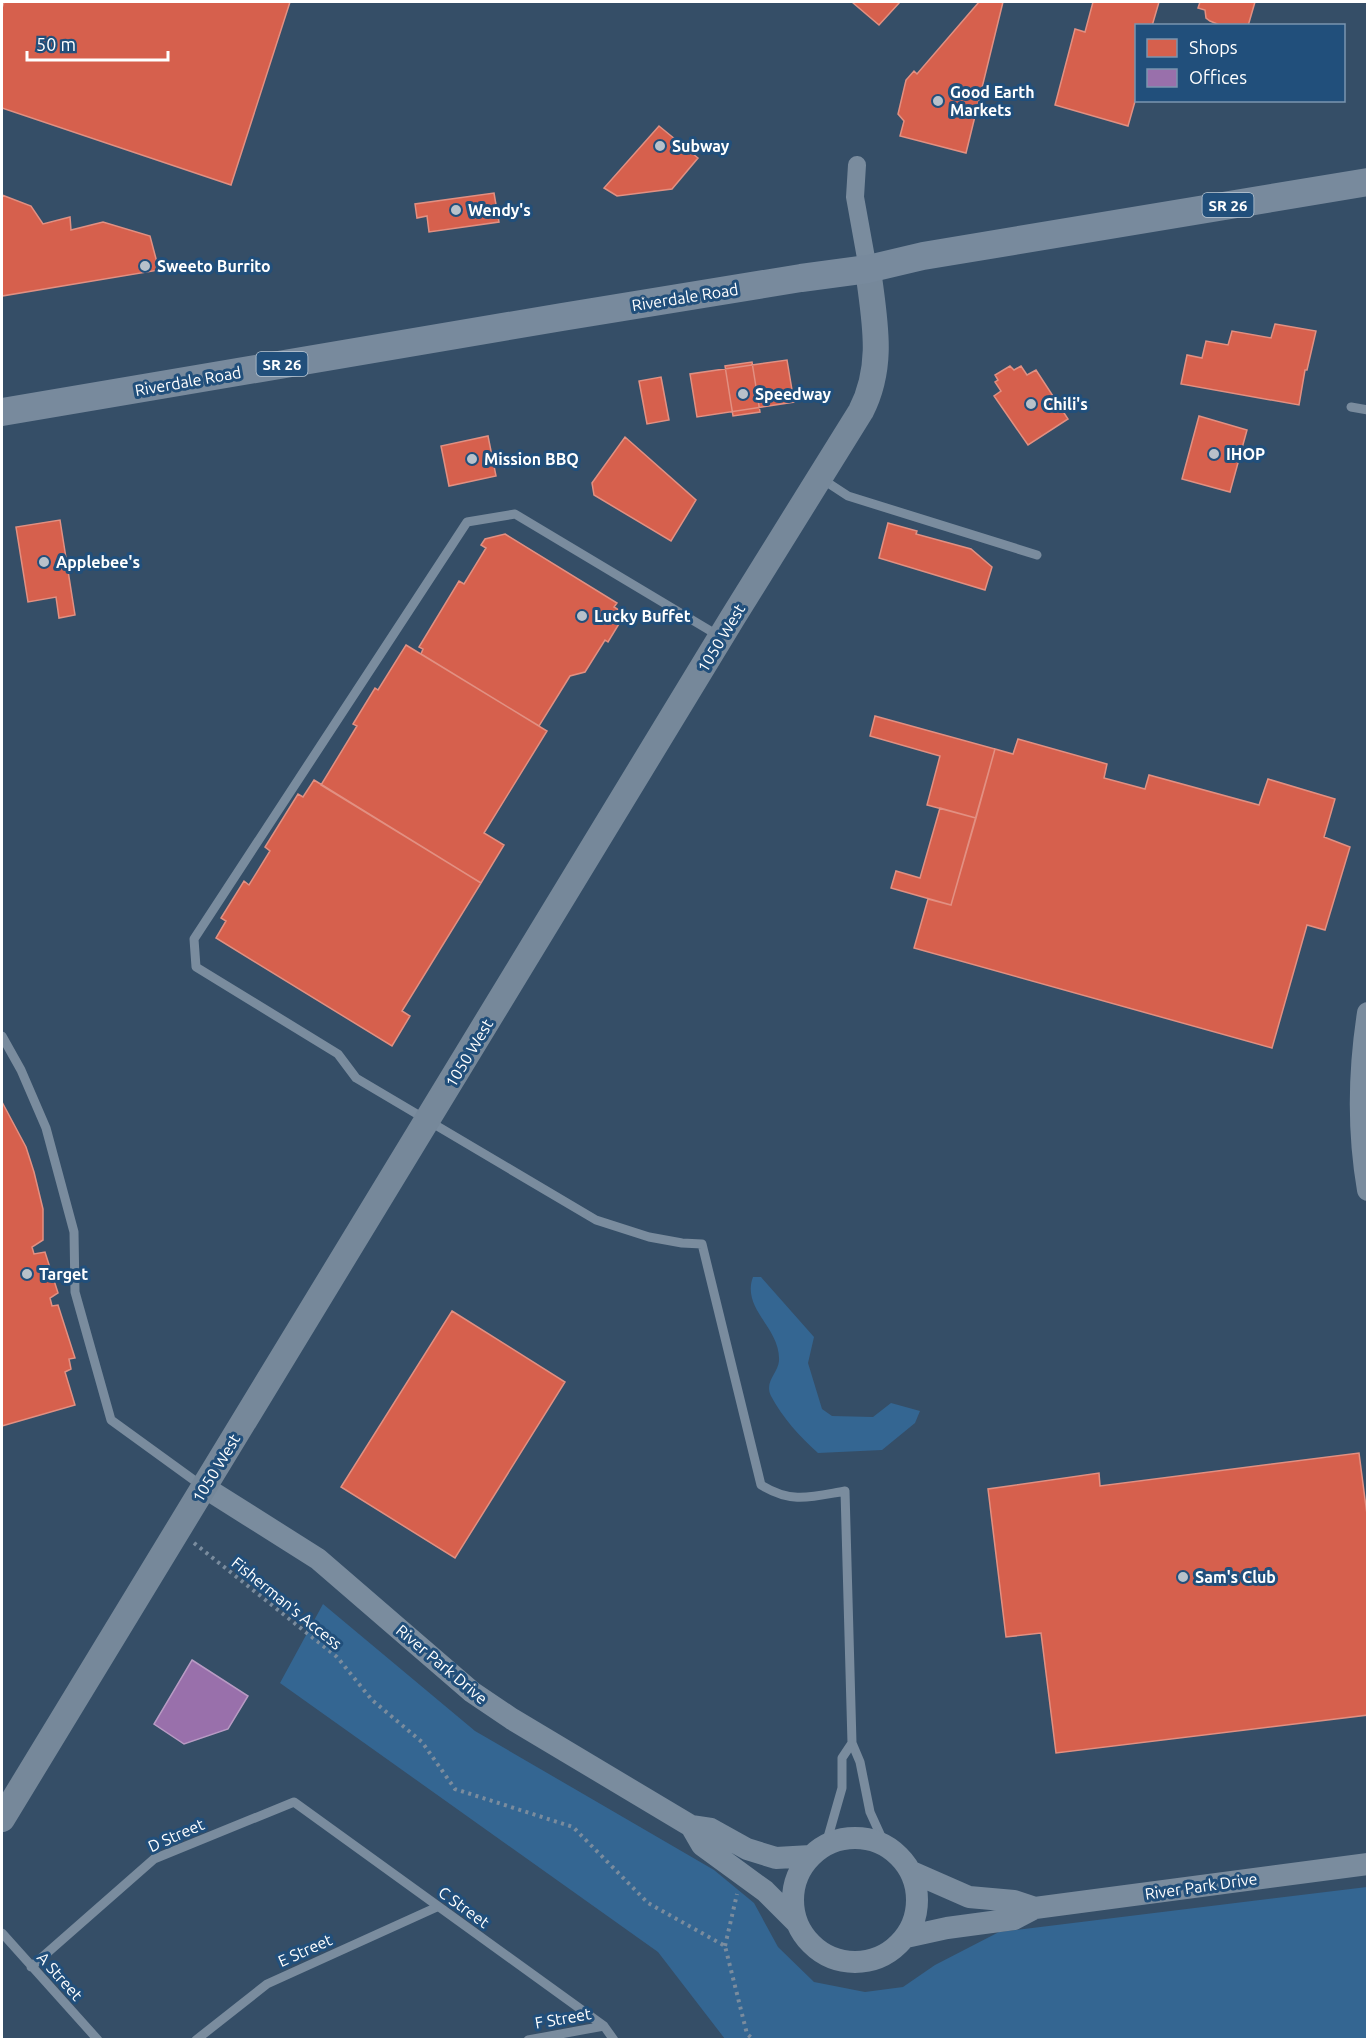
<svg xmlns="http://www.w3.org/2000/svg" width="1369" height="2041" viewBox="0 0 1369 2041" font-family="Ubuntu,sans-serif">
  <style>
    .green { fill: #346692 }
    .shops { fill: #d6604d; stroke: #e29082; stroke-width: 1.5 }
    .offices { fill: #9970ab; stroke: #b89bc4; stroke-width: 1.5 }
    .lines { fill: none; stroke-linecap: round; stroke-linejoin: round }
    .path { stroke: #7a8c9e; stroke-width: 4; stroke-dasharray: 3 4.5; stroke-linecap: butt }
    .service { stroke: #7a8c9e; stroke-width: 9 }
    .minor { stroke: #7a8c9e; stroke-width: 18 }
    .tertiary { stroke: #7a8c9e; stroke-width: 22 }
    .secondary { stroke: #76889a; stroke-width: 26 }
    .primary { stroke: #788a9d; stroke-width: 28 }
    .poi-dot { fill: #b8c1ca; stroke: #214f7b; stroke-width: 2 }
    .labels { text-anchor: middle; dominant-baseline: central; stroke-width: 6; stroke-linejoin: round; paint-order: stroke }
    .shield { fill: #214f7b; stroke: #bccad7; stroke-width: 1.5 }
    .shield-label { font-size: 15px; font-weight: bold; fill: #fff }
    .poi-label { font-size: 16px; font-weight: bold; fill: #fff; stroke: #214f7b; text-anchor: start }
    .street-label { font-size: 16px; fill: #fff; stroke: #214f7b }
  </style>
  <rect width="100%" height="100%" fill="#354e67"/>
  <path class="green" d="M753,1277H761L814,1337L808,1363L822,1409L832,1416L873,1417L891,1403L920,1411L915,1423L882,1450L818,1453C800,1437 782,1417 771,1396C764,1382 778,1373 779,1361C781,1328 741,1309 753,1277Z
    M323,1604L475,1731L714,1870L754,1903L778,1947L814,1982L865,1992L903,1987L935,1965L999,1932L1367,1887V2039H725L658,1952L280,1683Z"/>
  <path class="shops" d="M4,2H290L231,185L2,108V8Z
    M852,2H900L879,25Z
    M979,2H1003L966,153L900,136L904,121L898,114L906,80L914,71L917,74Z
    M1093,2H1159L1152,26H1136V98L1128,126L1055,105L1075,29L1085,32Z
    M1200,2H1255L1248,26H1222L1210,21L1206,18L1205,10L1198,8Z
    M659,126L698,158L672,189L617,196L604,188Z
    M494,193L499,222L429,232L427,216L417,218L415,204Z
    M2,195L31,206L43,224L70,217L71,230L103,222L150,236L159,270L2,296Z
    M1275,324L1316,331L1307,370H1305L1299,405L1181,384L1187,355L1202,358L1206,341L1228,345L1232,331L1271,338Z
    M787,360L794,402L697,417L690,374Z
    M752,362L760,412L733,416L725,366Z
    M1010,366L1014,370L1021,366L1027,375L1036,370L1068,419L1028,445L994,396L1001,391L995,382L998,380L995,375Z
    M661,377L669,420L647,424L639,381Z
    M1199,416L1247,430L1230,492L1182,479Z
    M488,436L496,476L449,486L441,446Z
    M625,437L696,500L671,541L594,495L592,483Z
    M60,520L75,615L59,618L56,597L28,602L16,527Z
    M888,523L917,531L916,534L971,549L992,567L985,590L879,558Z
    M505,534L617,603L614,607L625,614L608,642L605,640L585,672L570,676L539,726L421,654L423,649L419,647L459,581L464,584L486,548L481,545L485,539Z
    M406,645L547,731L484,833L504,845L481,883L321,785L357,726L353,724L375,688L378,690Z
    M875,716L995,749L976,818L927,805L940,756L870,736Z
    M1018,739L1107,764L1104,778L1145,789L1149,775L1259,805L1268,779L1335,799L1324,837L1350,847L1325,930L1307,925L1272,1048L914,948L928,899L951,905L995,749L1013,754Z
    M314,780L481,883L402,1011L410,1016L392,1046L216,938L226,921L221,918L244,881L249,885L270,851L265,847L298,794L303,797Z
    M940,808L976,818L951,905L891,888L896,871L920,878Z
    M2,1102L26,1147L34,1172L43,1209V1240L32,1247L34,1254L45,1252L58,1293L50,1298L52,1306L58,1305L75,1358L69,1359L71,1369L65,1372L75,1405L2,1426Z
    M452,1311L565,1382L455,1558L341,1487Z
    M1359,1453L1368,1522V1715L1056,1753L1041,1633L1006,1637L988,1489L1099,1473L1100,1486Z"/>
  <path class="offices" d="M192,1660L248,1696L228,1729L184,1744L154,1724Z"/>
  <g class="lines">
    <path class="path" d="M194,1543L337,1657L372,1700L422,1742L455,1789L573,1827L648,1903L725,1946L747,2034L754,2040
      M725,1946L737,1894"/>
    <path class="service" d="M1351,407L1368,410
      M822,479L848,496L1037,555
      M719,636L515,514L467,522L194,939L196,967L338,1054L356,1078L596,1220L649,1237L682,1243L702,1244L761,1485C792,1504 811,1497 845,1491L852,1743L860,1762L870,1812L885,1845
      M2,1036L21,1070L46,1128L74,1232L75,1292L111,1420L202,1486
      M826,1844L842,1788V1758L852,1743
      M2,1933L98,2040
      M31,1967L154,1859L294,1802L604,2026L614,2040
      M196,2040L267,1984L437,1907
      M528,2040L604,2026"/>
    <path class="minor" d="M857,165L855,197L868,269"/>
    <path class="tertiary" d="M1368,1013C1359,1071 1358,1132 1368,1190
      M204,1487L318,1559L472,1692L512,1719L691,1826L711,1829L747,1849L776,1858L811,1856
      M691,1826L702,1845L765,1891L796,1922
      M793 1900a62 62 0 1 1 124 0a62 62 0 1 1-124 0Z
      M912,1872L969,1897L1014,1901L1035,1908
      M906,1937L947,1928L1014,1919L1035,1908L1368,1864"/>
    <path class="secondary" d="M2,1819L733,617L861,411C885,364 874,319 868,269"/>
    <path class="primary" d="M2,412L562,317L801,278L868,269L923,256L1368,182"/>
  </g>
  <g class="poi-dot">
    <circle cx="938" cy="101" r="6"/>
    <circle cx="660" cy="146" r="6"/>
    <circle cx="456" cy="210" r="6"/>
    <circle cx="145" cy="266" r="6"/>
    <circle cx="743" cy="394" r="6"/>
    <circle cx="1031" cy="404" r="6"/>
    <circle cx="1214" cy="454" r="6"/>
    <circle cx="472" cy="459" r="6"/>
    <circle cx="44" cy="562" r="6"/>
    <circle cx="582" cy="616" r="6"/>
    <circle cx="27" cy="1274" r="6"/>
    <circle cx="1183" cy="1577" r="6"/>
  </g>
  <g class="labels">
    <g class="shield">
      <rect x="1202.5" y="193" width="51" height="24" rx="4.5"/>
      <rect x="256.5" y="352" width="51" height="24" rx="4.5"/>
    </g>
    <g class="shield-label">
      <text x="1228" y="205">SR 26</text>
      <text x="282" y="364">SR 26</text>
    </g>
    <g class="poi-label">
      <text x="950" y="92">Good Earth<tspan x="950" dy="18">Markets</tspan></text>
      <text x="672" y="146">Subway</text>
      <text x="468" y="210">Wendy's</text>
      <text x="157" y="266">Sweeto Burrito</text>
      <text x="755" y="394">Speedway</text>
      <text x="1043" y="404">Chili's</text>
      <text x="1226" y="454">IHOP</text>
      <text x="484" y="459">Mission BBQ</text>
      <text x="56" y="562">Applebee's</text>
      <text x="594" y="616">Lucky Buffet</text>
      <text x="39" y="1274">Target</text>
      <text x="1195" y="1577">Sam's Club</text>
    </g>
    <g class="street-label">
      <text transform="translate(685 297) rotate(-9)">Riverdale Road</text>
      <text transform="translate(188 381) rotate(-10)">Riverdale Road</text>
      <text transform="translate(721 638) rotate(-59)">1050 West</text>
      <text transform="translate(469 1053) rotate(-59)">1050 West</text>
      <text transform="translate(216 1468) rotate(-59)">1050 West</text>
      <text transform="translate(287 1603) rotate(39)">Fisherman's Access</text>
      <text transform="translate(442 1664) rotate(40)">River Park Drive</text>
      <text transform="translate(176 1835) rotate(-24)">D Street</text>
      <text transform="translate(1201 1886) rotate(-8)">River Park Drive</text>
      <text transform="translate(464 1907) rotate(36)">C Street</text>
      <text transform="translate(305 1950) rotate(-24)">E Street</text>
      <text transform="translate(60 1976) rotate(48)">A Street</text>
      <text transform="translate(563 2018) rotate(-10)">F Street</text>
    </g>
  </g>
  <rect width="1369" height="2041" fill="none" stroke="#ffffff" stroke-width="6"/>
  <rect x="1135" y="24" width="210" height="78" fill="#214f7b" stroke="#7a95b0" stroke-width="1.5"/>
  <rect x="1147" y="39" width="30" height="18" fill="#d6604d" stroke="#7a95b0" stroke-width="1.5"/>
  <text x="1189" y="54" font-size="18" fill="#ffffff">Shops</text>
  <rect x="1147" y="69" width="30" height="18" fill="#9970ab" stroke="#7a95b0" stroke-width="1.5"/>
  <text x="1189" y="84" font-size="18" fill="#ffffff">Offices</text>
  <path d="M27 51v9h141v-9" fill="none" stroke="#ffffff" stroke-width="3"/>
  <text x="36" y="51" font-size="18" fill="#ffffff" stroke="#214f7b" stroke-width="4.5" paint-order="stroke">50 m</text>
</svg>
